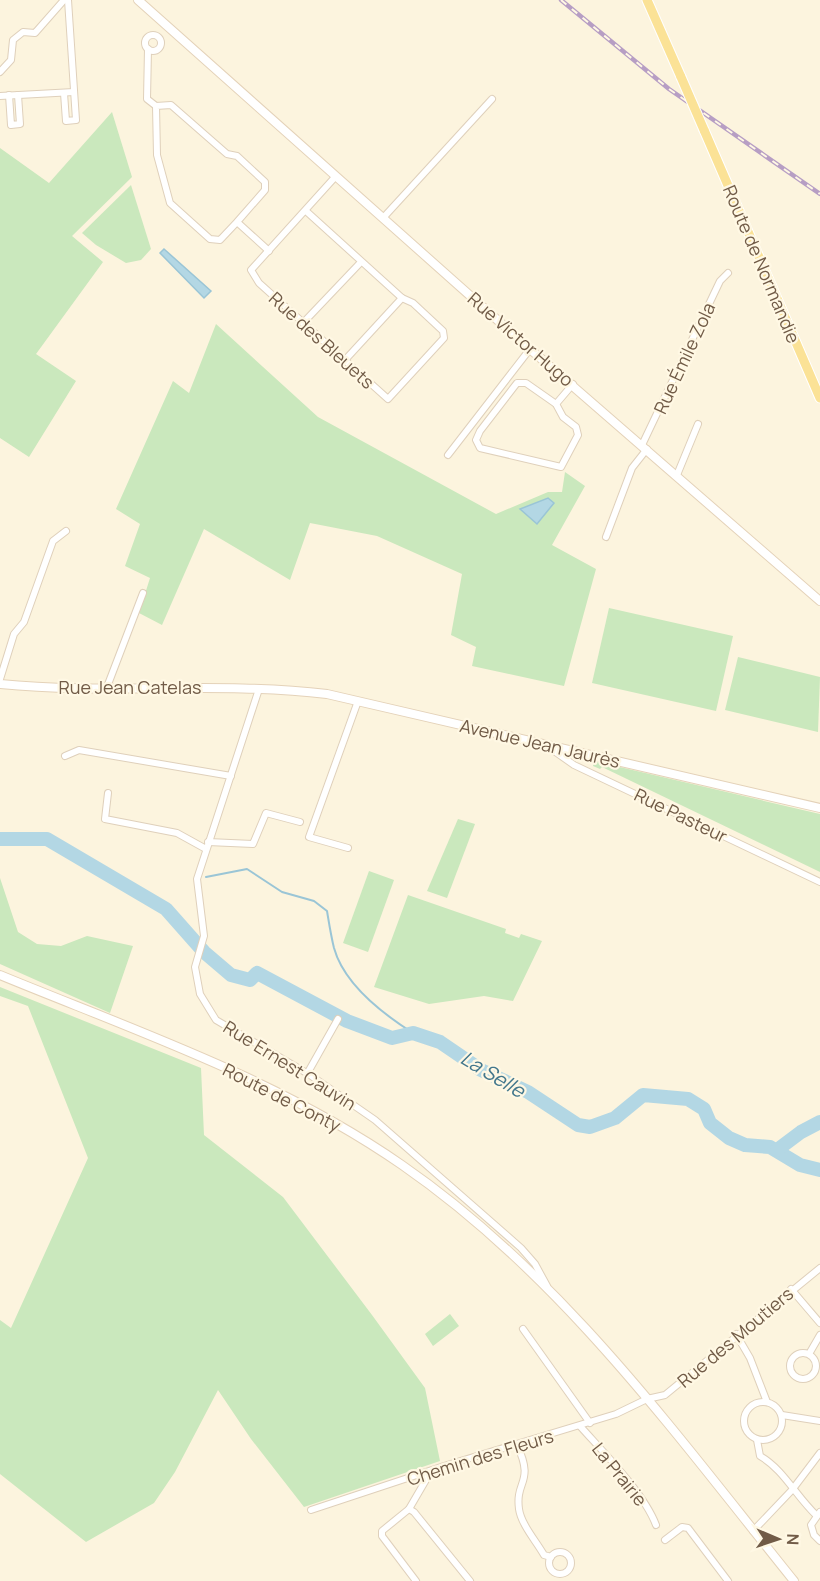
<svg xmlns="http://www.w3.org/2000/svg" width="820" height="1581" font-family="Manrope,sans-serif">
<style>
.green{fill:#cae8bd}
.water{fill:#b3d7e4;stroke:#9ac5d6;stroke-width:1.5}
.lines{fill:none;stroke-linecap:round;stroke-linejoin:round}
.stream{stroke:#9ac5d6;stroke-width:2}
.river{stroke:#b3d7e4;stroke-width:14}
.street-casing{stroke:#dfd0bb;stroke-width:8}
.secondary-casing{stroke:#e4d2b9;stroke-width:10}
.primary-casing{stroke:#fff;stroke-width:11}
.street{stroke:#fff;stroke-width:6}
.secondary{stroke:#fff;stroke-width:8}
.primary{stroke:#fbe296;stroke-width:9}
.rail-casing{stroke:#b79ec4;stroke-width:4.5}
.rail{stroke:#fff8e4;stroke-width:2;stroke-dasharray:7;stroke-linecap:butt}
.primary-bridge-casing{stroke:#fff;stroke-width:11;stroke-linecap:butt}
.primary-bridge{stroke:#fbe296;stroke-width:9}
.labels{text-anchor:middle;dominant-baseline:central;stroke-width:4.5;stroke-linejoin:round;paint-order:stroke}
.street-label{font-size:18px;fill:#715b47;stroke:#fff8e4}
.water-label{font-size:20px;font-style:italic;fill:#43778c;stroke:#fff8e4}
</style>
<rect width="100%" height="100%" fill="#fcf4de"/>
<!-- green -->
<g class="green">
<path d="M112 112 132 177 72 236 103 262 36 354 76 381 29 457 0 438V148L49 183Z"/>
<path d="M131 185 151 249 141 260 126 263 96 245 82 233Z"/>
<path d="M216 324 318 417 496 514 548 492H562L565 472 585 486 552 545 596 569 564 686 472 666 476 647 451 635 462 574 377 536 310 523 290 580 204 529 162 625 139 613 150 578 125 566 140 524 116 509 173 381 189 393Z"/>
<path d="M609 608 733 636 716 711 592 683Z"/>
<path d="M738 657 820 677 818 732 725 710Z"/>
<path d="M594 761 820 814V872L602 767 600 769 593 766Z"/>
<path d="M458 819 475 824 447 898 427 891Z"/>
<path d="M369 871 394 880 368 952 343 943Z"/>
<path d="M0 878 18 932 37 944 61 946 87 936 133 946 110 1013 0 964Z"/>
<path d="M408 895 506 929 505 933 519 938 521 934 542 941 513 1001 484 996 429 1004 374 987Z"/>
<path d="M0 987 201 1068 204 1135 283 1197 372 1315 425 1388 440 1461 304 1507 251 1439 218 1390 175 1472 154 1503 86 1542 0 1474V1320L11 1328 88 1158 28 1006 0 996Z"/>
<path d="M450 1314 459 1326 433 1346 425 1334Z"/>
</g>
<!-- water -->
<g class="water">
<path d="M164 249 211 291 204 298 160 253Z"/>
<path d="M548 498 554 503 537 524 520 509Z"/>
</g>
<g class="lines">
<!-- stream -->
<path class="stream" d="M206 877 247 869 282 892 314 901 327 911C329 923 331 936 334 948 344 984 383 1014 413 1033"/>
<!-- river -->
<g class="river">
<path d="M0 839H47L166 909 204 952 231 975 250 980 257 973 347 1021 392 1038 413 1033 440 1042 481 1070 528 1092 578 1125 590 1127 615 1118 643 1095 688 1099 704 1109 710 1123 729 1138 745 1145 770 1147 800 1165 820 1170"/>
<path d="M777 1150 801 1132 820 1122"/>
</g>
<!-- street casing -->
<g class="street-casing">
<g id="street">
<circle cx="153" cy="43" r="8"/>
<path d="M148 49 147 99 156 106"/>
<path d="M0 72 11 60 13 40 23 32 35 33 64 0"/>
<path d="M64 93 66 121 76 120 68 0"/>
<path d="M9 95 11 125 20 124 18 95"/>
<path d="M0 96 74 92"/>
<path d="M306 211 402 298 413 303 443 331 444 338 388 399 259 283 251 270 336 176"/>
<path d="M383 218 492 99"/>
<path d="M237 222 265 190V182L237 156 227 154 171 105 156 106 157 155 170 203 210 239 220 240 237 222 269 251"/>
<path d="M303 323 361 262"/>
<path d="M345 360 402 298"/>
<path d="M517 383H526L556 404 563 417 576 427 578 435 561 467 480 448 476 440 480 431Z"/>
<path d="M556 404 573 384"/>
<path d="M642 445 720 281 728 273"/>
<path d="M448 455 530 349"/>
<path d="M677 475 698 424"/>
<path d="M606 537 632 468 647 449"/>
<path d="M0 679 14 634 24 622 53 541 66 531"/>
<path d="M107 687 143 593"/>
<path d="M259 689 197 879 204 936 195 967 200 994 216 1020 310 1075 375 1120 521 1248 535 1264 547 1286"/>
<path d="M547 746 574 765 820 882"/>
<path d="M65 756 79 750 231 776"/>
<path d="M108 793 105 819 177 833 206 849"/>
<path d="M208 842 253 844 266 813 300 822"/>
<path d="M348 848 309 837 358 701"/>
<path d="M307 1074 338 1019"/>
<path d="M791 1289 820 1323"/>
<path d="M523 1329 590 1423"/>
<path d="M736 1334 750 1358 767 1402"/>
<circle cx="803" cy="1366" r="13"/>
<path d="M809 1354 820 1335"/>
<circle cx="763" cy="1421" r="19"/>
<path d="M782 1415 820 1421"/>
<path d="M580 1426C603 1452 644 1493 656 1525"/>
<path d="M757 1440 760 1456C783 1469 796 1496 816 1515"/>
<path d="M517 1445C535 1483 515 1480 519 1509 521 1524 536 1541 544 1555L551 1557"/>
<path d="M409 1509 430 1473"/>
<path d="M311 1510 444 1466 616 1414 647 1399 665 1395 820 1268"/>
<path d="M820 1512 811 1525 814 1535 820 1541"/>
<path d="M753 1531 792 1490 820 1453"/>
<path d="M665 1540 682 1527 688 1528 728 1581"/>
<circle cx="560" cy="1563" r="11"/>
<path d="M416 1581 382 1536V1531L409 1509 414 1512 470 1581"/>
</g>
</g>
<!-- secondary casing -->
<g class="secondary-casing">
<g id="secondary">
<path d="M138 0 530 349 820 601"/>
<path d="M0 684C109 695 219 681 327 694L820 808"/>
<path d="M0 975C136 1031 280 1080 402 1165 561 1275 674 1432 794 1581"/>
</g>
</g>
<!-- primary casing -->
<g class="primary-casing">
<g id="primary">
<path d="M647 0 681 77"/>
<path d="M704 130 820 398"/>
</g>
</g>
<!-- street -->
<use href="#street" class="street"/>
<!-- secondary -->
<use href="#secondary" class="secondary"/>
<!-- primary -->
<use href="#primary" class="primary"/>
<!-- rail casing -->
<g class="rail-casing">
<path id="rail" d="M561 0 669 89 820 194"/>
</g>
<!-- rail -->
<use href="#rail" class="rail"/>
<!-- primary-bridge casing -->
<g class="primary-bridge-casing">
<path id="primary-bridge" d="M681 77 704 130"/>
</g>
<!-- primary-bridge -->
<use href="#primary-bridge" class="primary-bridge"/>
</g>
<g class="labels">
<!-- street labels -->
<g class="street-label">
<text transform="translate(762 264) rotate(67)">Route de Normandie</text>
<text transform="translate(521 339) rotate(41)">Rue Victor Hugo</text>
<text transform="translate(322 340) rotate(42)">Rue des Bleuets</text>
<text transform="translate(684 358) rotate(-65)">Rue Émile Zola</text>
<text x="130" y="687">Rue Jean Catelas</text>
<text transform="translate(540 743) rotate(13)">Avenue Jean Jaurès</text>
<text transform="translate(681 815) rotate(26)">Rue Pasteur</text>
<text transform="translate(290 1065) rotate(32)">Rue Ernest Cauvin</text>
<text transform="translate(282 1097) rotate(27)">Route de Conty</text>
<text transform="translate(735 1337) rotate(-40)">Rue des Moutiers</text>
<text transform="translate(480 1457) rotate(-17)">Chemin des Fleurs</text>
<text transform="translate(620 1474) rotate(51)">La Prairie</text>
</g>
<!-- water labels -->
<g class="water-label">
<text transform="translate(493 1074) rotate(31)">La Selle</text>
</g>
</g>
<!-- north arrow -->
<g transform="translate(778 1539) rotate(92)" stroke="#fff8e4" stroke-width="4.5" paint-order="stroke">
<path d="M0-4.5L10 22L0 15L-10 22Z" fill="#715b47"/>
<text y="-9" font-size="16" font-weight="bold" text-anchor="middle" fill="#715b47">N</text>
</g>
</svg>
